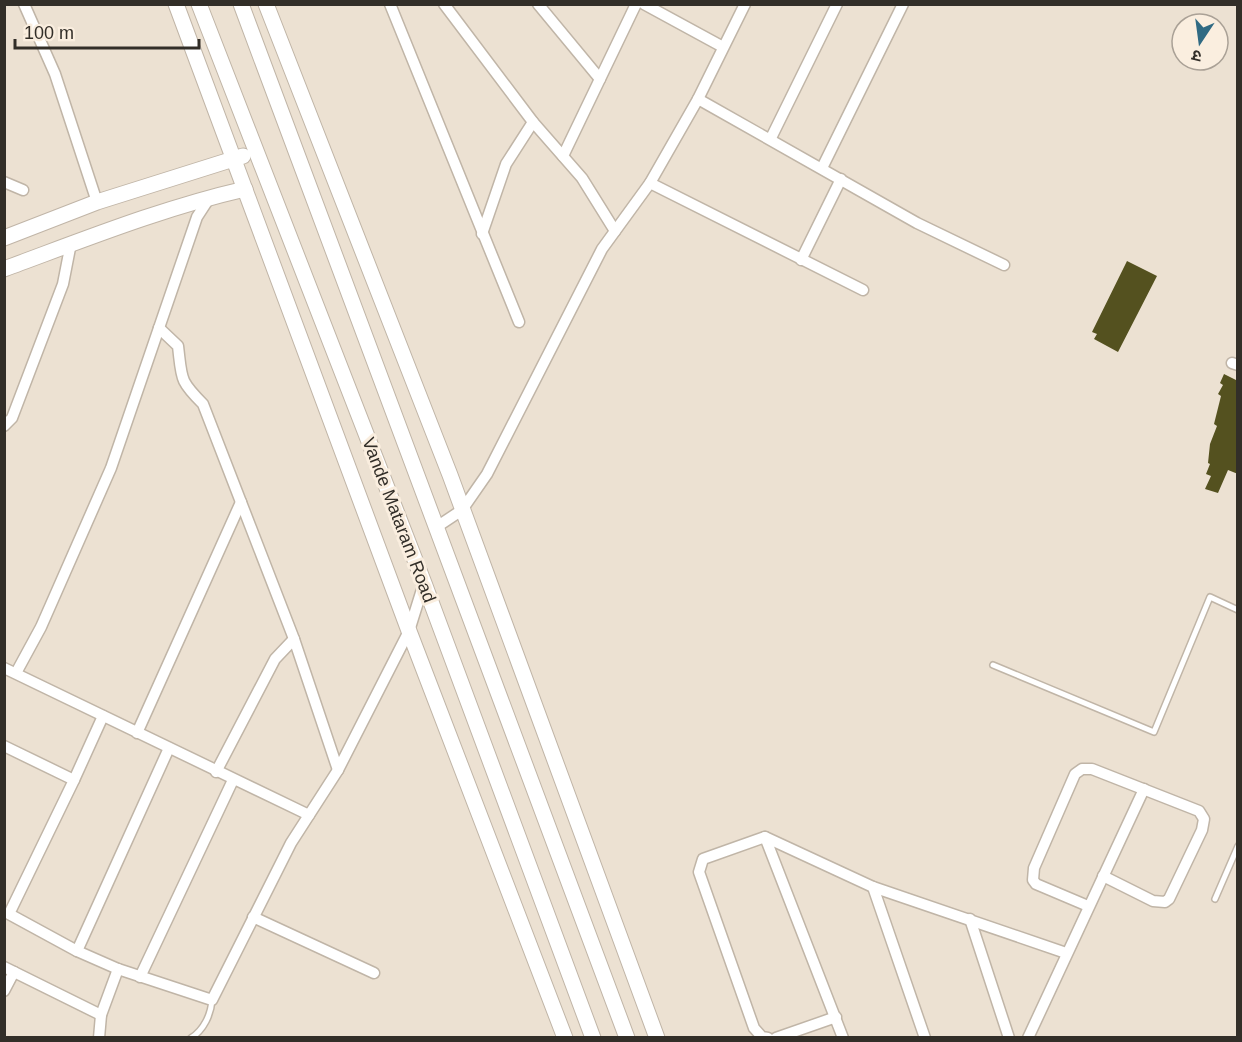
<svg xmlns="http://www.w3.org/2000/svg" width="1242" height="1042" font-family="Helvetica,'Noto Sans Devanagari',sans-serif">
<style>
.building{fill:#54511f}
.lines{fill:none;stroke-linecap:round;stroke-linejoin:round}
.lane-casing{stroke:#c0b5a7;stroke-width:8}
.street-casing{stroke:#c0b5a7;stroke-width:13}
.secondary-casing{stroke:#c0b5a7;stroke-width:17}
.lane{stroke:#fff;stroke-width:5}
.street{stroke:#fff;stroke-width:10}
.secondary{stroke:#fff;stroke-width:15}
.labels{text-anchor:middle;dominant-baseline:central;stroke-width:6;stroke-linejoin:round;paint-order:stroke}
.street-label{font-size:18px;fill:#322e28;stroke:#faeedf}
</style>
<rect width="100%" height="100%" fill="#ece1d2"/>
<!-- building -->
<g class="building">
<path d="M1127 261 1157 276 1118 352 1094 339 1097 334 1092 332Z"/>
<path d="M1224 374 1238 381V474L1228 470 1218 493 1205 489 1211 476 1206 474 1210 464 1208 463 1210 444 1217 426 1214 424 1221 396 1218 394 1223 385 1220 383Z"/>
</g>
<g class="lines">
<!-- lane casing -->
<g class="lane-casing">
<g id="lane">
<path d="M993 665 1154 732 1210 597 1238 610"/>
<path d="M1215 899 1238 846"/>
<path d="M191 1038C204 1030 211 1014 212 1000"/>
</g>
</g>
<!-- street casing -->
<g class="street-casing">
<g id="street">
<path d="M24 4 55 74 97 202"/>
<path d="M390 4 519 322"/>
<path d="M444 4 533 122 582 178 615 231"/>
<path d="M538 4 600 79"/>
<path d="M644 4 723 47"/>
<path d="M698 99 917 223 1004 265"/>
<path d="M771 138 837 4"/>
<path d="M563 156 636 4"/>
<path d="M822 168 903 4"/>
<path d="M4 182 23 190"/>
<path d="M650 183 863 290"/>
<path d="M482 234 506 164 533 122"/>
<path d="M801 260 841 179"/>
<path d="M159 328 178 346C182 379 179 380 203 404L294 639 338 770"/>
<path d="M1232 363 1238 365"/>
<path d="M4 426 12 418 63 284 71 243"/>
<path d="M435 528 462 510 487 474 602 249 650 183 698 99 745 4"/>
<path d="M4 668 309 815"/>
<path d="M16 673 41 627 111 468 197 217 210 197"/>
<path d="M137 733 241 502"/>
<path d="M4 746 74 780 9 914 77 951 118 969 212 1000 291 843 338 770 409 631 424 583"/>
<path d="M216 772 275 659 294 639"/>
<path d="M74 780 103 716"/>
<path d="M765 837 843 1038"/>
<path d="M873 887 925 1038"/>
<path d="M1088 906 1036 884 1033 880 1034 868 1075 774 1082 769H1092L1199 811 1204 819 1202 830 1169 899 1165 902 1153 901 1103 876"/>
<path d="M253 917 374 973"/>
<path d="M970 919 1009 1038"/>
<path d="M77 951 169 748"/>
<path d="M4 967 101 1015"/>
<path d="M140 977 233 780"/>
<path d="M4 991 14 972"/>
<path d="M99 1038 101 1015 118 969"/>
<path d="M768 1038 762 1037 754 1028 699 872 703 859 765 837 873 887 1066 953"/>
<path d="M776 1038 836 1017"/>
<path d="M1028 1038 1144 789"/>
</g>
</g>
<!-- secondary casing -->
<g class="secondary-casing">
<g id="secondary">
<path d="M176 4 409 631 565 1038"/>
<path d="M199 4 424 583 593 1038"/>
<path d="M241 4 627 1038"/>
<path d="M266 4 450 475 657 1038"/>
<path d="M4 238 97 202 243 156"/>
<path d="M4 269C83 240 162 208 245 189"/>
</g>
</g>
<!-- lane -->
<use href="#lane" class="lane"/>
<!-- street -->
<use href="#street" class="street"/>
<!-- secondary -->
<use href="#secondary" class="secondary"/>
</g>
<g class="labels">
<!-- street labels -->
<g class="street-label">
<text transform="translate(399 520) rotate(69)">Vande Mataram Road</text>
</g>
</g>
<!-- border -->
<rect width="1242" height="1042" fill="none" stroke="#322e28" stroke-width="12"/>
<!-- north arrow -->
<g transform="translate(1200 42) rotate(193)"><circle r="28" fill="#faeedf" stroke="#aaa196" stroke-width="1.5"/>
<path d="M0-4.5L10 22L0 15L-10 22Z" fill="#306a83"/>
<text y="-9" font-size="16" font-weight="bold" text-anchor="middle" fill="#322e28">उ</text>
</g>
<!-- scale -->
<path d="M15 39v9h184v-9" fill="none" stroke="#322e28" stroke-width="3"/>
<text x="24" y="39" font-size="18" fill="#322e28" stroke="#faeedf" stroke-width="4.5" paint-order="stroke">100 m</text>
</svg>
